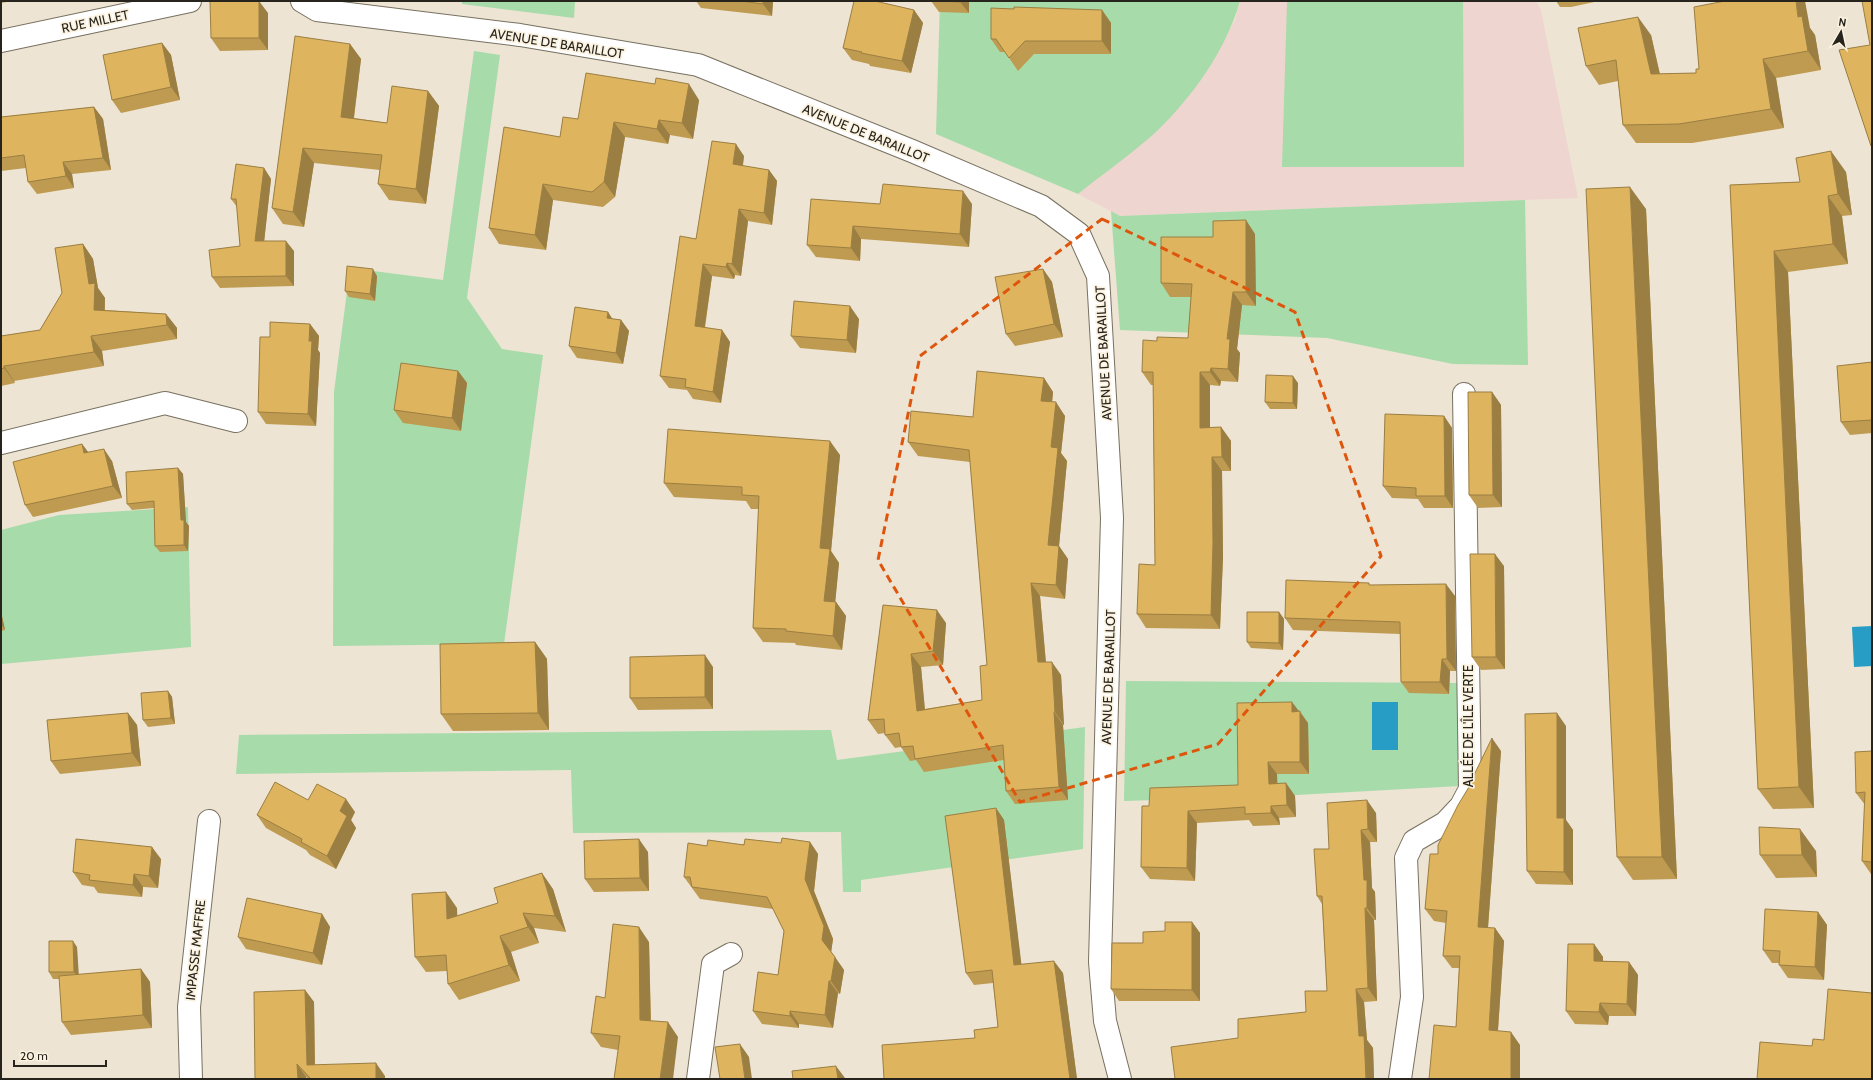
<svg xmlns="http://www.w3.org/2000/svg" width="1873" height="1080" font-family="Cabin,sans-serif">
<style>
.education{fill:#efd5d0}
.green{fill:#a7dbaa}
.water{fill:#279dc6}
.lines{fill:none;stroke-linecap:round;stroke-linejoin:round}
.street-casing{stroke:#787060;stroke-width:24}
.street{stroke:#fff;stroke-width:22}
.wall{fill:#bf9b51}
.shaded-wall{fill:#9b7e42}
.building{fill:#deb45e;stroke:#9b7e42}
.marked{fill:none;stroke:#de560d;stroke-width:3;stroke-dasharray:8 5;stroke-linejoin:round}
.labels{text-anchor:middle;dominant-baseline:central;stroke-width:3.5;stroke-linejoin:round;paint-order:stroke}
.street-label{font-size:13px;fill:#27241d;stroke:#fbf2e0}
</style>
<rect width="100%" height="100%" fill="#ede4d3"/>
<!-- education -->
<path class="education" d="M1240 1H1536L1541 10 1578 198 1120 216 1078 194 1157 130 1192 91 1218 52 1235 20Z"/>
<!-- green -->
<g class="green">
<path d="M462 1H575L574 18 462 4Z"/>
<path d="M940 1H1240C1226 50 1193 96 1157 131 1132 154 1104 173 1078 194L936 134Z"/>
<path d="M1287 1H1463L1464 167H1282Z"/>
<path d="M474 51 500 55 467 298 502 349 543 355 504 644 333 646 334 392 350 268 443 280Z"/>
<path d="M1525 200 1528 365 1453 364 1327 338 1120 330 1111 211 1120 216Z"/>
<path d="M188 507 191 647 1 664V530L59 515Z"/>
<path d="M1126 681 1459 683 1460 786 1278 796 1124 801Z"/>
<path d="M1085 727 1083 849 861 880V892H843L841 832 573 833 571 770 236 774 239 735 831 730 837 760Z"/>
</g>
<!-- water -->
<g class="water">
<path d="M1872 626V666L1854 667 1852 627Z"/>
<rect x="1372" y="702" width="26" height="48"/>
</g>
<g class="lines">
<!-- street casing -->
<g class="street-casing">
<g id="street">
<path d="M302 1 317 10 520 35 698 65 912 151 1041 206 1079 234 1098 276 1112 518 1100 962 1105 1021 1120 1079"/>
<path d="M1 41 190 1"/>
<path d="M1 443 165 403 236 421"/>
<path d="M191 1079 189 1007 209 821"/>
<path d="M698 1079 713 964 731 954"/>
<path d="M1400 1079 1412 997 1406 858 1414 841 1445 823 1461 806 1470 789 1464 394"/>
</g>
</g>
<!-- street -->
<use href="#street" class="street"/>
</g>
<!-- wall -->
<g class="wall">
<path d="M1 1H13L1 3Z"/>
<path d="M696 1H773L772 16 701 8Z"/>
<path d="M931 1H969V13L939 12Z"/>
<path d="M1556 1H1599L1571 7H1560Z"/>
<path d="M914 10 923 23 911 73 870 66 869 64 852 60 843 48Z"/>
<path d="M1102 10 1111 23V54H1034L1018 71 1005 52H1000L991 39Z"/>
<path d="M268 13V50L220 51 211 38Z"/>
<path d="M1810 28 1815 35 1821 70 1776 78 1784 128 1692 143H1636L1623 125 1618 81 1599 85 1586 66 1651 35 1660 74 1696 73 1699 69Z"/>
<path d="M162 43 171 55 180 100 121 113 112 100Z"/>
<path d="M350 44 361 59 354 118 387 123 428 91 439 106 426 204 389 200 378 184 380 170 314 163 304 227 283 224 272 208Z"/>
<path d="M699 100 693 139 670 135 668 144 625 137 615 197 603 207 553 200 546 250 499 244 489 228 560 137 578 119Z"/>
<path d="M94 107 103 119 111 170 72 174 74 188 37 194 28 182 26 168 1 171V117Z"/>
<path d="M744 156 743 166 769 170 777 181 772 225 748 221 741 276 735 275 734 279 712 276 705 328 722 330 730 342 721 403 693 399 687 390 669 388 660 376 696 239Z"/>
<path d="M264 168 271 179 264 241 294 251V286L220 288 212 277 240 246 237 207 231 199Z"/>
<path d="M1846 172 1852 215 1842 216 1848 264 1788 272 1814 808 1773 809 1758 789 1730 185 1800 182Z"/>
<path d="M880 204H972L969 247 861 239 860 261 816 257 807 245Z"/>
<path d="M1646 209 1677 879 1633 880 1617 857Z"/>
<path d="M1255 234 1256 306 1242 305 1237 349 1240 353 1238 382 1221 381 1220 386 1210 385V428L1221 427 1231 441V471H1222L1223 557 1220 629 1146 628 1137 614 1155 565 1153 385H1151L1142 372 1157 341 1188 338 1191 297H1170L1161 283 1213 237Z"/>
<path d="M83 244 93 259 98 288 105 298V310L166 314 177 328V339L102 351 104 366 14 381 15 383 1 386V336L40 330 62 293Z"/>
<path d="M1043 269 1052 282 1063 337 1015 346 1006 334Z"/>
<path d="M377 276 375 301 349 297 345 291Z"/>
<path d="M608 312 612 319 621 320 629 331 623 364 577 358 569 346Z"/>
<path d="M859 319 856 353 800 348 791 336Z"/>
<path d="M310 324 319 336 318 350 320 353 316 426 266 424 258 412 270 337Z"/>
<path d="M1872 362V433L1850 435 1841 422Z"/>
<path d="M458 371 467 383 461 431 403 423 394 410Z"/>
<path d="M1044 378 1053 392 1052 402 1065 416 1061 453 1067 461 1059 546 1068 559 1065 599 1040 596 1046 662 1061 675 1064 725H1063L1068 800 1015 804 1006 791 1004 760 924 772 916 760 910 761 901 747 895 748 885 735V733L878 734 868 720 883 605 946 623 943 665 921 667 925 709 982 700 987 665 970 462 918 456 908 442 973 417Z"/>
<path d="M1298 383 1297 409H1270L1265 402Z"/>
<path d="M1492 392 1501 405 1502 507 1478 508 1469 495Z"/>
<path d="M1444 416 1452 428 1453 508H1424L1418 499 1392 498 1383 486Z"/>
<path d="M82 444 88 452 112 461 122 498 33 517 25 505Z"/>
<path d="M840 455 831 551 839 563 835 602H836L846 616 842 650 796 645 795 643 763 642 753 628 759 509H751L746 501 674 497 664 483Z"/>
<path d="M178 468 183 474 186 522 189 526 188 551 160 552 155 546 154 508 132 510 127 504Z"/>
<path d="M1504 566 1505 669 1481 670 1472 657Z"/>
<path d="M1371 585 1455 596 1456 671H1450L1449 694 1409 693 1401 682 1400 634 1293 630 1285 618Z"/>
<path d="M1 612 5 630 1 631Z"/>
<path d="M1279 612 1284 619 1283 650 1251 648 1247 642Z"/>
<path d="M535 642 547 659 549 730 453 731 441 714Z"/>
<path d="M713 667V709L638 710 630 698Z"/>
<path d="M168 691 172 697 175 724 148 727 143 720Z"/>
<path d="M1299 711H1300L1308 723 1309 774H1277V783H1286L1295 796 1296 817 1279 818 1280 825 1253 826 1249 820 1197 823 1195 881 1150 879 1141 867 1149 806 1238 785Z"/>
<path d="M128 713 137 725 141 766 60 774 51 761Z"/>
<path d="M1566 726V820L1573 830V885L1536 884 1527 871Z"/>
<path d="M1501 751 1488 928H1495L1504 941 1498 1031 1520 1045 1456 1027 1459 968H1452L1443 956 1446 923 1434 921 1425 909 1438 854Z"/>
<path d="M1872 751V874H1871L1862 861 1865 805 1856 793Z"/>
<path d="M308 800 355 812 351 820 356 828 336 869 310 855 306 850 266 828 257 815Z"/>
<path d="M996 808 1004 820 1021 965 1063 973 1077 1079 975 1038 998 1027 993 983 974 985 966 973Z"/>
<path d="M1376 813 1377 842H1370L1372 888 1375 892 1376 920H1374L1377 1001 1364 1002 1367 1040 1373 1048 1374 1079H1175L1238 1038 1306 1012 1327 991 1322 904 1317 896 1329 849Z"/>
<path d="M810 842 818 854 814 891 833 939 831 952 844 970 840 994 838 993 833 1028 799 1024V1028L762 1024 753 1011 778 975 784 931 773 909 700 899 684 877 707 846 781 843Z"/>
<path d="M1816 851 1817 877 1776 878 1760 855Z"/>
<path d="M648 852 649 891 594 892 585 879Z"/>
<path d="M161 859 158 888 143 887 142 897 98 893 94 887 82 885 73 872Z"/>
<path d="M553 889 566 932 534 928 539 943 511 952 520 981 459 1000 448 984 447 971 426 972 415 957 457 908V916Z"/>
<path d="M1818 912 1827 925 1824 980 1788 978 1779 965V963H1772L1763 950Z"/>
<path d="M322 914 330 927 322 965 246 949 238 937Z"/>
<path d="M1192 922 1200 933V1001H1119L1111 989 1143 943 1165 931Z"/>
<path d="M649 942 651 1021 678 1037 618 1050 601 1047 591 1033 605 998Z"/>
<path d="M1594 944 1603 957V961L1629 962 1638 975 1636 1016H1609L1608 1025 1575 1024 1566 1011Z"/>
<path d="M77 947 78 975 141 969 150 982 152 1028 71 1035 62 1022 60 979H53L49 972Z"/>
<path d="M305 990 314 1002 315 1065 385 1076V1079H308L306 1077 255 1079Z"/>
</g>
<!-- shaded-wall -->
<g class="shaded-wall">
<path d="M259 1 268 13V50L259 38Z"/>
<path d="M763 1H773L772 16 763 4Z"/>
<path d="M960 1H969V13L960 2Z"/>
<path d="M1796 1H1805L1810 28 1815 35 1821 70 1808 51 1798 17Z"/>
<path d="M914 10 923 23 911 73 902 61Z"/>
<path d="M1102 10 1111 23V54L1102 41Z"/>
<path d="M1638 17 1651 35 1664 93 1651 74Z"/>
<path d="M162 43 171 55 180 100 171 87Z"/>
<path d="M350 44 361 59 352 132 341 117Z"/>
<path d="M1763 59 1776 78 1784 128 1771 109Z"/>
<path d="M689 84 699 100 693 139 682 123Z"/>
<path d="M428 91 439 106 426 204 416 189Z"/>
<path d="M94 107 103 119 111 170 103 158Z"/>
<path d="M659 120 670 135 668 144 657 129Z"/>
<path d="M614 122 625 137 615 197 604 182Z"/>
<path d="M736 144 744 156 741 176 733 164Z"/>
<path d="M303 148 314 163 304 227 293 212Z"/>
<path d="M1831 151 1846 172 1852 215 1838 194Z"/>
<path d="M63 162 72 174 74 188 66 176Z"/>
<path d="M264 168 271 179 263 252 255 241Z"/>
<path d="M769 170 777 181 772 225 764 213Z"/>
<path d="M543 184 553 200 546 250 535 235Z"/>
<path d="M1630 187 1646 209 1677 879 1662 857Z"/>
<path d="M963 191 972 204 969 247 960 234Z"/>
<path d="M1828 196 1842 216 1848 264 1833 244Z"/>
<path d="M739 209 748 221 741 276 732 264Z"/>
<path d="M1246 220 1255 234 1256 306 1246 292Z"/>
<path d="M853 226 861 239 860 261 851 248Z"/>
<path d="M286 241 294 251V286L286 276Z"/>
<path d="M83 244 93 259 98 288 105 298 104 324 94 310 89 284Z"/>
<path d="M1774 251 1788 272 1814 808 1799 787Z"/>
<path d="M727 263 735 275 734 279 726 267Z"/>
<path d="M703 264 712 276 703 338 695 326Z"/>
<path d="M373 269 377 276 375 301 370 294Z"/>
<path d="M1043 269 1052 282 1063 337 1054 324Z"/>
<path d="M1233 292 1242 305 1237 349 1240 353 1238 382 1228 369 1227 339Z"/>
<path d="M850 306 859 319 856 353 847 340Z"/>
<path d="M608 312 615 323 607 318Z"/>
<path d="M166 314 177 328V339L167 325Z"/>
<path d="M621 320 629 331 623 364 616 353Z"/>
<path d="M310 324 319 336 318 350 320 353 316 426 308 414Z"/>
<path d="M722 330 730 342 721 403 713 392Z"/>
<path d="M91 336 102 351 104 366 94 352Z"/>
<path d="M4 366 14 381 15 383 4 368Z"/>
<path d="M1211 368 1221 381 1220 386 1210 372Z"/>
<path d="M458 371 467 383 461 431 452 418Z"/>
<path d="M1200 372 1210 385V441L1200 428Z"/>
<path d="M1293 376 1298 383 1297 409 1293 403Z"/>
<path d="M1044 378 1053 392 1051 414 1041 401Z"/>
<path d="M1492 392 1501 405 1502 507 1493 495Z"/>
<path d="M1056 402 1065 416 1061 453 1067 461 1059 546 1068 559 1065 599 1056 585 1048 545 1051 447Z"/>
<path d="M1444 416 1452 428 1453 508 1445 496Z"/>
<path d="M1221 427 1231 441V471L1222 457Z"/>
<path d="M830 441 840 455 831 551 839 563 834 615 824 601 820 548Z"/>
<path d="M82 444 91 456 84 453Z"/>
<path d="M104 449 112 461 122 498 113 486Z"/>
<path d="M1212 457 1222 471 1223 557 1220 629 1211 615Z"/>
<path d="M178 468 183 474 186 522 189 526 188 551 184 545 181 520Z"/>
<path d="M1495 554 1504 566 1505 669 1496 657Z"/>
<path d="M1031 583 1040 596 1047 676 1038 662Z"/>
<path d="M1446 584 1455 596 1456 671 1447 659Z"/>
<path d="M836 602 846 616 842 650 833 636Z"/>
<path d="M937 610 946 623 943 665 933 651Z"/>
<path d="M1 612 5 630 1 624Z"/>
<path d="M1279 612 1284 619 1283 650 1279 643Z"/>
<path d="M535 642 547 659 549 730 538 713Z"/>
<path d="M911 654 921 667 926 724 917 711Z"/>
<path d="M705 655 713 667V709L705 697Z"/>
<path d="M1442 659 1450 671 1449 694 1440 682Z"/>
<path d="M1052 662 1061 675 1064 725 1055 712Z"/>
<path d="M168 691 172 697 175 724 171 718Z"/>
<path d="M1292 702 1308 723 1309 774 1300 762 1292 712Z"/>
<path d="M1054 712 1063 725 1068 800 1059 787Z"/>
<path d="M128 713 137 725 141 766 132 753Z"/>
<path d="M1557 713 1566 726V820L1573 830V885L1564 872 1557 818Z"/>
<path d="M1492 738 1501 751 1487 940 1478 927Z"/>
<path d="M1268 762 1277 774 1278 796 1269 784Z"/>
<path d="M1286 783 1295 796 1296 817 1287 805Z"/>
<path d="M346 799 355 812 351 820 356 828 336 869 327 856 340 811Z"/>
<path d="M1367 800 1376 813 1377 842 1368 829Z"/>
<path d="M1271 806 1279 818 1280 825 1271 813Z"/>
<path d="M996 808 1004 820 1023 977 1014 965Z"/>
<path d="M1188 811 1197 823 1195 881 1187 868Z"/>
<path d="M1800 829 1816 851 1817 877 1802 855Z"/>
<path d="M1361 830 1370 842 1372 888 1375 892 1376 920 1367 908 1364 880Z"/>
<path d="M639 839 648 852 649 891 640 878Z"/>
<path d="M810 842 818 854 814 891 833 939 831 953 822 940 805 879Z"/>
<path d="M152 847 161 859 158 888 149 876Z"/>
<path d="M542 873 553 889 566 932 555 916Z"/>
<path d="M134 874 143 887 142 897 133 885Z"/>
<path d="M446 892 457 908 458 935 447 919Z"/>
<path d="M1365 908 1374 920 1377 1001 1368 988Z"/>
<path d="M1818 912 1827 925 1824 980 1815 967Z"/>
<path d="M523 913 534 928 539 943 528 927Z"/>
<path d="M322 914 330 927 322 965 313 953Z"/>
<path d="M1192 922 1200 933V1001L1192 990Z"/>
<path d="M639 927 649 942 651 1035 640 1020Z"/>
<path d="M1495 928 1504 941 1497 1043 1489 1030Z"/>
<path d="M500 936 511 952 520 981 509 965Z"/>
<path d="M73 941 77 947 79 978 74 972Z"/>
<path d="M1594 944 1603 957V974L1594 961Z"/>
<path d="M835 957 844 970 840 994 831 981Z"/>
<path d="M1054 961 1063 973 1077 1079H1070Z"/>
<path d="M1629 962 1638 975 1636 1016 1627 1004Z"/>
<path d="M141 969 150 982 152 1028 143 1015Z"/>
<path d="M829 981 838 993 833 1028 825 1015Z"/>
<path d="M1356 989 1364 1002 1367 1040 1373 1048 1374 1079H1366L1359 1036Z"/>
<path d="M305 990 314 1002 315 1077 307 1065Z"/>
<path d="M1600 1003 1609 1016 1608 1025 1599 1012Z"/>
<path d="M790 1011 799 1024V1028L790 1016Z"/>
<path d="M668 1022 678 1037 673 1079H660Z"/>
<path d="M1511 1032 1520 1045V1079H1511Z"/>
<path d="M740 1044 749 1057 752 1079H745Z"/>
<path d="M376 1063 385 1076V1079H376Z"/>
<path d="M297 1064 306 1077V1079H298Z"/>
<path d="M836 1066 845 1078V1079H838Z"/>
</g>
<!-- building -->
<g class="building">
<path d="M210 1H259V38H211Z"/>
<path d="M741 1H763V4Z"/>
<path d="M854 1H875L914 10 902 61 861 53 862 52 843 48Z"/>
<path d="M940 1H960V2Z"/>
<path d="M1725 1H1796L1798 17 1802 16 1808 51 1763 59 1771 109 1679 124 1623 125 1616 60 1586 66 1578 28 1638 17 1651 74 1696 73V69H1699L1694 7Z"/>
<path d="M1862 1H1872V146H1871L1839 50 1870 45Z"/>
<path d="M1014 7 1102 10V41H1025L1009 58 996 39H991V8L1014 9Z"/>
<path d="M295 36 350 44 341 117 387 123 392 86 428 91 416 189 378 184 382 155 303 148 293 212 272 208Z"/>
<path d="M162 43 171 87 112 100 103 55Z"/>
<path d="M586 73 655 84 656 78 689 84 682 123 659 120 657 129 614 122 604 182 592 192 543 184 535 235 489 228 504 127 560 137 563 117 578 119Z"/>
<path d="M94 107 103 158 63 162 66 176 28 182 24 155 1 158V117Z"/>
<path d="M712 141 736 144 733 164 769 170 764 213 739 209 732 264 727 263 726 267 703 264 695 326 722 330 713 392 685 387 686 379 660 376 680 236 696 239Z"/>
<path d="M1831 151 1838 194 1828 196 1833 244 1774 251 1799 787 1758 789 1730 185 1800 182 1796 158Z"/>
<path d="M236 164 264 168 255 241H286V276L212 277 209 250 240 246 236 199H231Z"/>
<path d="M883 184 963 191 960 234 853 226 851 248 807 245 811 199 880 204Z"/>
<path d="M1630 187 1662 857H1617L1586 189Z"/>
<path d="M1246 220V292H1233L1227 339H1230L1228 369 1211 368 1210 372H1200V428L1221 427 1222 457H1212L1213 543 1211 615 1137 614 1139 564 1155 565 1153 372H1142L1143 340 1157 341V337L1188 338 1192 284 1161 283V237H1213V221Z"/>
<path d="M83 244 89 284 95 283 94 310 166 314 167 325 91 336 94 352 4 366V368L1 369V336L40 330 62 293 55 248Z"/>
<path d="M347 266 373 269 370 294 345 291Z"/>
<path d="M1043 269 1054 324 1006 334 995 277Z"/>
<path d="M794 301 850 306 847 340 791 336Z"/>
<path d="M575 307 608 312 607 318 621 320 616 353 569 346Z"/>
<path d="M270 322 310 324 309 341H312L308 414 258 412 260 337H270Z"/>
<path d="M1872 362V420L1841 422 1837 366Z"/>
<path d="M401 363 458 371 452 418 394 410Z"/>
<path d="M977 371 1044 378 1041 401 1056 402 1051 447 1058 448 1048 545 1059 546 1056 585 1031 583 1038 662H1052L1055 712H1054L1059 787 1006 791 1003 745 915 759 913 746 901 747 899 733 885 735 884 719 868 720 883 605 937 610 933 651 911 654 917 711 982 700 980 666 987 665 969 450 908 442 911 411 973 417Z"/>
<path d="M1266 375 1293 376V403L1265 402Z"/>
<path d="M1468 392H1492L1493 495H1469Z"/>
<path d="M1385 414 1444 416 1445 496H1416V488L1383 486Z"/>
<path d="M668 429 830 441 820 548 830 549 824 601 836 602 833 636 786 631V629L753 628 759 496 742 495V487L664 483Z"/>
<path d="M82 444 84 453 104 449 113 486 25 505 13 462Z"/>
<path d="M178 468 181 520H184V545L155 546 154 501 127 504 126 472Z"/>
<path d="M1470 554H1495L1496 657H1472Z"/>
<path d="M1286 580 1369 583V585L1446 584 1447 659H1442L1440 682H1401L1400 622 1285 618Z"/>
<path d="M1247 612H1279V643L1247 642Z"/>
<path d="M535 642 538 713 441 714 440 644Z"/>
<path d="M705 655V697L630 698V657Z"/>
<path d="M168 691 171 718 143 720 141 693Z"/>
<path d="M1292 702V712L1300 711V762H1268L1269 784 1286 783 1287 805 1271 806V813L1245 814V807L1188 811 1187 868 1141 867 1142 806H1149L1150 788 1238 785 1237 703Z"/>
<path d="M128 713 132 753 51 761 47 720Z"/>
<path d="M1557 713V818H1564V872L1527 871 1525 714Z"/>
<path d="M1492 738 1478 927 1495 928 1489 1030 1511 1032V1079H1429L1434 1025 1456 1027 1460 956H1443L1447 911 1425 909 1430 854H1438V845L1458 805 1472 782 1474 775Z"/>
<path d="M1872 751V862L1862 861 1865 792 1856 793 1855 752Z"/>
<path d="M275 782 308 800 317 784 346 799 340 811 347 816 327 856 301 842 302 839 257 815Z"/>
<path d="M1367 800 1368 829 1361 830 1364 880H1367V908H1365L1368 988 1356 989 1359 1036H1364L1366 1079H1175L1171 1047 1238 1038V1019L1306 1012 1305 991H1327L1322 896H1317L1314 849H1329L1327 803Z"/>
<path d="M996 808 1014 965 1054 961 1070 1079H884L882 1045 975 1038 974 1030 998 1027 992 970 966 973 945 816Z"/>
<path d="M1759 827 1800 829 1802 855H1760Z"/>
<path d="M782 838 810 842 805 879 824 926 822 940 835 957 831 981H829L825 1015 790 1011V1016L753 1011 758 972 778 975 784 931 767 897 692 887 690 877H684L688 843 707 846 708 840 744 845 745 839 781 843Z"/>
<path d="M76 839 152 847 149 876 134 874 133 885 89 880 90 875 73 872Z"/>
<path d="M639 839 640 878 585 879 584 841Z"/>
<path d="M542 873 555 916 523 913 528 927 500 936 509 965 448 984 446 955 415 957 412 894 446 892 447 919 498 903 494 888Z"/>
<path d="M247 898 322 914 313 953 238 937Z"/>
<path d="M1765 909 1818 912 1815 967 1779 965 1780 951 1763 950Z"/>
<path d="M1165 922H1192V990L1111 989 1112 943H1143V932L1165 931Z"/>
<path d="M613 924 639 927 640 1020 668 1022 660 1079H614L620 1036 591 1033 596 996 605 998Z"/>
<path d="M49 941H73L74 972H49Z"/>
<path d="M1568 944H1594V961L1629 962 1627 1004 1600 1003 1599 1012 1566 1011Z"/>
<path d="M141 969 143 1015 62 1022 59 976Z"/>
<path d="M1828 989 1872 993V1079H1757L1760 1042 1812 1046 1813 1039 1824 1040Z"/>
<path d="M305 990 307 1065 376 1063V1079H311L297 1064 298 1079H253H255L254 992Z"/>
<path d="M740 1044 745 1079H720L715 1047Z"/>
<path d="M836 1066 838 1079H793L792 1071Z"/>
</g>
<!-- marked area -->
<path class="marked" d="M1102 219 1295 312 1381 556 1218 744 1020 802 878 560 920 356Z"/>
<g class="labels">
<!-- street labels -->
<g class="street-label">
<text transform="translate(95 21) rotate(-12)">RUE MILLET</text>
<text transform="translate(557 43) rotate(9)">AVENUE DE BARAILLOT</text>
<text transform="translate(866 133) rotate(22)">AVENUE DE BARAILLOT</text>
<text transform="translate(1103 353) rotate(-93)">AVENUE DE BARAILLOT</text>
<text transform="translate(1108 677) rotate(-88)">AVENUE DE BARAILLOT</text>
<text transform="translate(1468 726) rotate(-90)">ALLÉE DE L'ÎLE VERTE</text>
<text transform="translate(195 950) rotate(-84)">IMPASSE MAFFRE</text>
</g>
</g>
<!-- border -->
<rect width="1873" height="1080" fill="none" stroke="#27241d" stroke-width="4"/>
<!-- north arrow -->
<g transform="translate(1841 32) rotate(9)" stroke="#fbf2e0" stroke-width="3" paint-order="stroke">
<path d="M0-3L7 15L0 10L-7 15Z" fill="#27241d"/>
<text y="-6" font-size="11" font-weight="bold" text-anchor="middle" fill="#27241d">N</text>
</g>
<!-- scale -->
<path d="M14 1060v6h92v-6" fill="none" stroke="#27241d" stroke-width="2"/>
<text x="20" y="1060" font-size="12" fill="#27241d" stroke="#fbf2e0" stroke-width="3" paint-order="stroke">20 m</text>
</svg>
